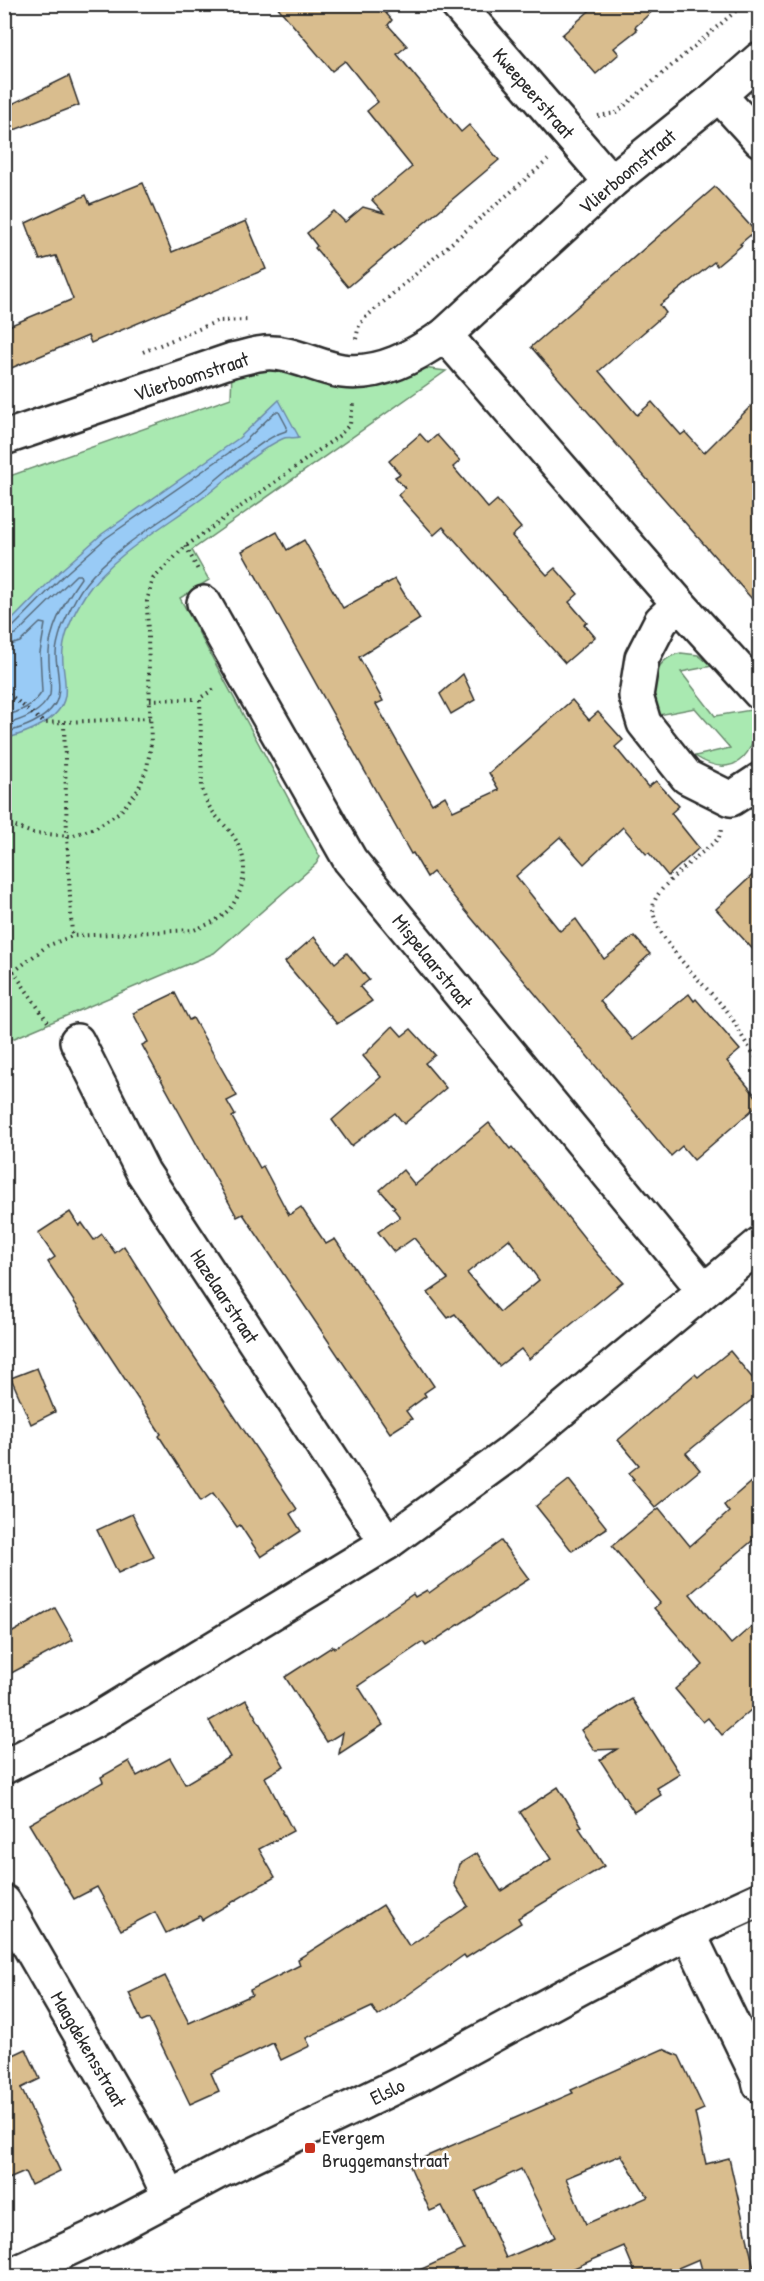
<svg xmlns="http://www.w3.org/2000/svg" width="764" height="2281" font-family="'Patrick Hand',sans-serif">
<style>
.green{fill:#a9e9b1;stroke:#6a8a6e;stroke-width:1.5}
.water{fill:#99cbf6;stroke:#6d8ba5;stroke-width:1.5}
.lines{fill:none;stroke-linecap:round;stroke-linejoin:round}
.shore{stroke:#576b7c;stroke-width:1.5}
.building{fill:#d9bd8e;stroke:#2b2b2b;stroke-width:1.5;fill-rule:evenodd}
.street-casing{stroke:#2b2b2b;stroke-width:38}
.secondary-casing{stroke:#2b2b2b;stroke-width:38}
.path{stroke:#2b2b2b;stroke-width:4;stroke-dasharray:1.5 4.5;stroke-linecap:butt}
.street{stroke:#fff;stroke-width:33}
.secondary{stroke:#fff;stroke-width:33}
.poi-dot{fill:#c8321e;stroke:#fff;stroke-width:2}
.labels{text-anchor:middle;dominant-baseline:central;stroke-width:5;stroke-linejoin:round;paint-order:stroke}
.street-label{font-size:20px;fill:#2b2b2b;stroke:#fff}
.poi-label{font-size:20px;fill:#2b2b2b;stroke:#fff;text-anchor:start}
</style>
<rect width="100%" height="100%" fill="#fff"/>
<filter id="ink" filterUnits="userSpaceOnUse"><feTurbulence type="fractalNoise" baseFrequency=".0167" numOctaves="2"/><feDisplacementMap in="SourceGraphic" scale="12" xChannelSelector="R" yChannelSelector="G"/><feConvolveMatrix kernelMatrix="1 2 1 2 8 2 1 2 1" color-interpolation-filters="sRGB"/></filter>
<g filter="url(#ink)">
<!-- green -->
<g class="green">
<path d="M256 365 423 368 446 371 192 550 209 580 180 598 320 857 316 864 214 953 5 1042V453L10 451V476L231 398 232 370Z"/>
<path d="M681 653 698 655 712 666 681 672 715 716 751 710C764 729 746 790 695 756L730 748 695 708 659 715C646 692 652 659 681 653Z"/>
</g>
<!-- water -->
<path class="water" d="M279 400 299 437C293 439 288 436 282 439 256 451 230 477 208 494 169 524 112 554 85 595 75 611 65 632 63 650 61 665 67 681 65 696 60 722 26 733 5 739V627L58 573 102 534 239 438Z"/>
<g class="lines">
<!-- shore -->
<g class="shore">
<path d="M4 630 11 629 62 577 106 538 243 443 275 412H279L287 427 286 431C261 438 223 475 201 492 163 521 116 546 86 583 75 596 69 612 62 627 59 636 56 645 56 654 56 669 63 690 55 704 44 721 23 728 4 733"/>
<path d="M4 638 16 634 76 575H80L81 578C66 599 50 626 49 652 48 667 52 681 50 695 42 713 22 720 4 725"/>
<path d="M4 647 20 642 40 623 45 624 40 653 42 692C33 706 20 712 4 716"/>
</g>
</g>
<!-- building -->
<g class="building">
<path d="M275 4H378L392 20 388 25 407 46 397 54 461 132 469 125 499 160 348 287 315 248 317 246 307 233 334 211 345 222 363 207 384 213 372 200 412 167 367 111 378 102 345 61 332 71Z"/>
<path d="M597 4H660L635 27 637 30 614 48 619 54 596 74 562 35Z"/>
<path d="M69 76 79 105 4 134V108Z"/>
<path d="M143 183 172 252 246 221 266 269 91 343 88 336 4 371V328L73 299 56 256 40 260 26 223 86 195 90 204Z"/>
<path d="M715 187 755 231 740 244 742 245 717 266 714 262 660 305 666 313 599 371 637 415 652 402 681 435 685 432 704 453 759 398V607L531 347Z"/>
<path d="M420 434 428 443 437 435 460 461 453 467 488 508 497 500 521 528 512 536 547 575 555 568 578 594 569 602 587 623 584 624 595 637 565 663 443 527 434 535 398 495 405 488 395 477 400 474 389 461Z"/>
<path d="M277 532 287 550 304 540 343 608 395 579 420 619 359 657 383 701 376 704 432 804 445 796 453 811 499 790 489 773 572 700 589 720 598 712 623 740 615 747 648 787 656 781 679 806 671 813 699 848 668 876 649 853 646 854 623 827 584 864 560 837 516 876 560 931 576 919 604 959 634 936 650 954 600 1001 633 1040 689 994 694 1001 696 999 740 1050 727 1061 759 1100V1104L694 1160 682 1146 671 1156 433 872 427 877 413 853 411 854 242 551Z"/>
<path d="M463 674 475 700 451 714 440 694Z"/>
<path d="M759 869V956L716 909Z"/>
<path d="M314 937 335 963 347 953 369 980 360 987 372 1001 337 1024 285 962Z"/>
<path d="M175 993 189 1020 193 1018 237 1096 227 1101 235 1115 232 1117 260 1168 263 1166 289 1215 301 1207 326 1244 335 1239 434 1386 424 1393 426 1396 406 1411 412 1419 390 1433 243 1214 237 1217 142 1045 148 1042 133 1013Z"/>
<path d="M393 1026 402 1036 411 1029 435 1055 425 1063 446 1088 404 1124 395 1113 351 1146 332 1120 381 1077 363 1056Z"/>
<path d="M489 1123 510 1149 512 1147 598 1255 623 1282 529 1359 521 1349 499 1366 455 1314 448 1318 428 1293 448 1279 414 1238 394 1252 378 1232 400 1217 393 1208 395 1207 380 1190 403 1170 415 1185ZM509 1239 539 1280 500 1312 467 1273Z"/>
<path d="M70 1212 79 1226 82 1223 94 1240 102 1234 115 1253 124 1246 187 1346 297 1509 290 1514 301 1531 261 1557 240 1525 237 1527 213 1493 201 1501 159 1436 161 1434 48 1262 55 1257 38 1233Z"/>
<path d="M730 1351 759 1386V1394L686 1453 700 1470 655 1507 632 1480 634 1479 629 1473 639 1465 618 1440 695 1374 698 1377Z"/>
<path d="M37 1368 55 1412 31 1424 11 1378Z"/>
<path d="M759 1475V1535L690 1594 731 1644 759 1620V1703L722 1735 708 1718 703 1722 675 1689 703 1665 654 1608 660 1603 612 1546 659 1508 690 1546 729 1512 724 1505Z"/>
<path d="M569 1480 607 1528 572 1551 536 1506Z"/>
<path d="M132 1514 154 1557 118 1573 97 1530Z"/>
<path d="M501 1541 529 1579 426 1646 423 1642 358 1686 383 1725 339 1754 343 1732 327 1742 285 1677 333 1646 334 1648 413 1594 415 1597 427 1590 429 1593Z"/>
<path d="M55 1608 73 1640 4 1677V1637Z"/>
<path d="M632 1699 680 1774 657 1788 661 1795 634 1812 600 1760 617 1749 594 1750 581 1730Z"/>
<path d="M246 1700 284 1766 265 1777 293 1831 259 1849 275 1877 202 1920 200 1916 166 1933 155 1912 121 1930 97 1887 74 1899 29 1824 103 1782 101 1777 129 1761 137 1776 170 1758 185 1784 230 1757 209 1721Z"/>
<path d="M558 1787 582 1826 579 1828 604 1866 518 1918 521 1923 466 1958 464 1955 378 2016 372 2007 306 2038 310 2046 281 2060 273 2043 211 2073 219 2091 190 2104 149 2019 142 2022 129 1993 165 1976 189 2023 252 1995 250 1990 300 1965 298 1959 383 1905 409 1946 468 1906 454 1884 459 1864 477 1853 501 1891 551 1859 520 1812Z"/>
<path d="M26 2049 40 2079 21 2088 60 2171 31 2185 25 2172 4 2181V2053L7 2058Z"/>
<path d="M663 2049 679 2056 704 2109 695 2113 706 2164 729 2158 756 2277H704L699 2259 657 2277H637L624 2246 554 2277H404L464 2250 442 2206 430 2211 409 2164 573 2093 571 2090ZM621 2155 648 2197 586 2224 566 2178ZM521 2169 555 2237 506 2258 476 2191Z"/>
</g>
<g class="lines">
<!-- street casing -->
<g class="street-casing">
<g id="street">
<path d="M457 4 611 182"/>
<path d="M719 95 760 140"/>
<path d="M445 335 679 604 760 693"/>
<path d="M4 438 232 360C243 358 254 354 265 353 291 351 316 367 342 371 380 376 415 356 445 335L611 182 719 95 760 59"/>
<path d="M204 603 350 860 704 1290"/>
<path d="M679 604 661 621 642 658 636 696 644 723 687 777 731 799 760 780"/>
<path d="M77 1041 143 1172 387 1543"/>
<path d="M4 1767 94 1721 387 1543 509 1454 760 1244"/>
<path d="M4 1902 149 2153 170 2198"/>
<path d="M688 1932 758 2077 760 2085"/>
</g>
</g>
<!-- secondary casing -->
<g class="secondary-casing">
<path id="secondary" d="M10 2276 107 2231 216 2173 413 2078 585 1985 688 1932 760 1899"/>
</g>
<!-- path -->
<g class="path">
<path d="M598 116 616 113 744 4"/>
<path d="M356 339 359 325 367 316 548 160"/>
<path d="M143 352 218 321 249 320"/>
<path d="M186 546 199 572"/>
<path d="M4 690 44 723 150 718"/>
<path d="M150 700 197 699"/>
<path d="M64 722 67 836 72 936"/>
<path d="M4 823 33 833 71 836 95 828 121 811 138 790 147 768 151 744 147 601 153 579 186 546 340 435 350 424 353 404"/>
<path d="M721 830 719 838C703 853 659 884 654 903 645 931 709 989 727 1011 739 1027 745 1047 760 1061"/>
<path d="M13 971 50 1025"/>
<path d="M4 979 47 946 72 936 194 930C204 926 215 922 223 915 242 900 250 868 239 846 228 822 209 818 202 788L200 698 216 688"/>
</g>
<!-- street -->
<use href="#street" class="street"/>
<!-- secondary -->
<use href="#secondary" class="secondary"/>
</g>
</g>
<!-- markers -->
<rect class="poi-dot" x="304" y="2142" width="12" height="12" rx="3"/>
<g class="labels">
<!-- street labels -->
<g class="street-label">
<text transform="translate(534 93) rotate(49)">Kweepeerstraat</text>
<text transform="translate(627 171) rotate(-40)">Vlierboomstraat</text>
<text transform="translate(191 376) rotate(-18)">Vlierboomstraat</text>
<text transform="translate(433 961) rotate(51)">Mispelaarstraat</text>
<text transform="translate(225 1296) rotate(57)">Hazelaarstraat</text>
<text transform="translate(89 2049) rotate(60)">Maagdekensstraat</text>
<text transform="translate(387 2091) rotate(-26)">Elslo</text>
</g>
<!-- poi labels -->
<g class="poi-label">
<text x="322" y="2136">Evergem<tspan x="322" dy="23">Bruggemanstraat</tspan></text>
</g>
</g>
<!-- margin -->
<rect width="764" height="2281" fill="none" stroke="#fff" stroke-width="24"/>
<rect x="12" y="12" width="740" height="2257" fill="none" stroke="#2b2b2b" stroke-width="2" filter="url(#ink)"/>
</svg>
